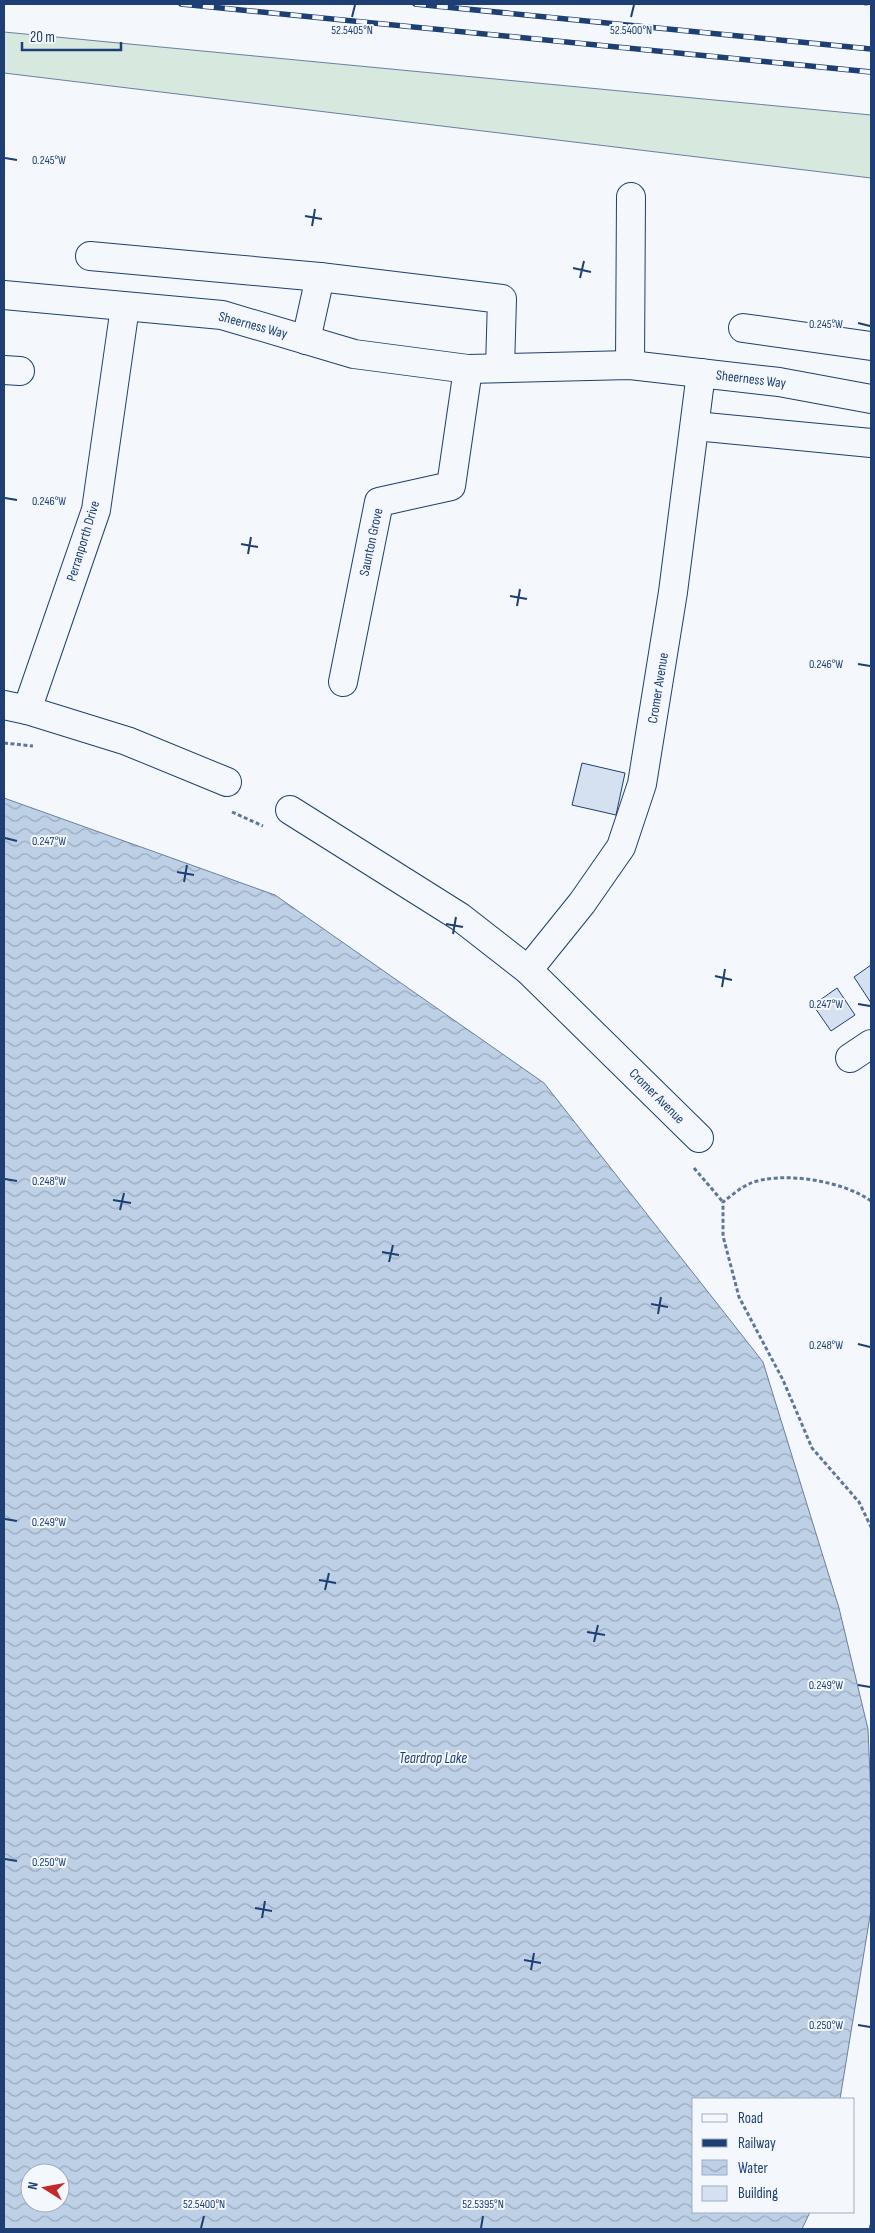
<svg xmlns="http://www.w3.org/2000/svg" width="875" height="2233" font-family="'Sofia Sans Condensed',sans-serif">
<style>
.grass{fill:#d7e8df;stroke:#687fa3}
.water{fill:url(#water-waves);stroke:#687fa3;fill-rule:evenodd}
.building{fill:#d5e0f0;stroke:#1d3f73}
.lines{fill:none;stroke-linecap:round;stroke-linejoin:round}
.minor-casing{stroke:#1d3f73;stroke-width:30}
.path{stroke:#5e769c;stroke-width:3;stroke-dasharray:4 2.5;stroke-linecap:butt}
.minor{stroke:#f4f7fb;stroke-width:28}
.rail-casing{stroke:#1d3f73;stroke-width:5.5}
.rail{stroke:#f4f7fb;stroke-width:4;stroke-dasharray:11;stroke-linecap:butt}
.ticks{fill:none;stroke:#1d3f73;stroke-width:2}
.labels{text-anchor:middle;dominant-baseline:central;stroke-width:4;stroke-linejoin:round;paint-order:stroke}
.street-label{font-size:14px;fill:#1d3f73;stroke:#f4f7fb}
.water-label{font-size:15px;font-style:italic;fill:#1d3f73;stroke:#f4f7fb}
.ticks-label{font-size:12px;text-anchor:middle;fill:#1d3f73;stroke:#f4f7fb;stroke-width:4;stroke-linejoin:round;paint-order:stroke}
</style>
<defs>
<pattern id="water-waves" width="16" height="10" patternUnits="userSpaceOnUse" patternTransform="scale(1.25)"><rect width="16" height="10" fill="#bed0e5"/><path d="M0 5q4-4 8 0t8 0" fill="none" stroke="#9aaabe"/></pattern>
</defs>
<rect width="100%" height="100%" fill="#f4f7fb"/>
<!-- grass -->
<path class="grass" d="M4 32 871 115V178L4 73Z"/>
<!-- water -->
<path class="water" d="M4 798 275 895 544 1083 763 1362 839 1608 868 1729 871 1798V1910L840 2099H694V2212H810L802 2229H4ZM30 2173H60V2203H30Z"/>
<!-- building -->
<g class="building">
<path d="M582 763 625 773 616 815 572 805Z"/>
<path d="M871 965V1003L854 977Z"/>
<path d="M837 988 855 1015 831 1031 813 1005Z"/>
</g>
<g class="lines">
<!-- minor casing -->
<g class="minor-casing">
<g id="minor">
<path d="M90 256 320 277 502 299 500 368"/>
<path d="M4 295 222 315 354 354 468 369 630 365 779 382 871 399"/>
<path d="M125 307 96 510 27 710 127 741 227 782"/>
<path d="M743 328 871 346"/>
<path d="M306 340 320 277"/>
<path d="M630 365 631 197"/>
<path d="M4 370 20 371"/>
<path d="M695 426 871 443"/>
<path d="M343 682 379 502 451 486 468 369"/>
<path d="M4 705 27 710"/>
<path d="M290 810 460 917 528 970"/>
<path d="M850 1058 871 1044"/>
<path d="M699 1138 528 970 582 903 621 847 642 784 673 592 701 373"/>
</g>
</g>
<!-- path -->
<g class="path">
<path d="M864 4H871"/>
<path d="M4 743 33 746"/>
<path d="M232 812 263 826"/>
<path d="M694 1168 723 1202"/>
<path d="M871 1201C844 1181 780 1170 749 1184 740 1188 731 1196 723 1202V1236L739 1297 783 1380 812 1448 859 1502 871 1527"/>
<path d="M870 2229 871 2224"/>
</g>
<!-- minor -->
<use href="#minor" class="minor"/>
<!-- rail casing -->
<g class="rail-casing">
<g id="rail">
<path d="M181 4 871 72"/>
<path d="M415 4 871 49"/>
</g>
</g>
<!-- rail -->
<use href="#rail" class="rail"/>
</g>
<!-- ticks -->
<path class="ticks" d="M352 17 355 5M631 17 634 5M5 158 17 160M305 216 322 219M312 226 315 209M573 268 591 272M580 278 584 261M858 323 870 326M5 498 17 500M241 544 258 547M248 554 251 537M510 596 527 599M517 606 520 589M858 664 870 666M5 838 17 841M177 872 194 875M184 882 187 865M446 924 463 927M453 934 456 917M715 976 732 980M722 987 725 969M858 1004 870 1006M5 1179 17 1181M113 1200 131 1203M120 1210 124 1193M382 1252 399 1255M389 1262 393 1245M651 1304 668 1307M658 1314 661 1297M858 1344 870 1347M5 1519 17 1521M319 1580 336 1583M325 1590 329 1573M587 1632 605 1635M594 1642 598 1625M858 1685 870 1687M5 1859 17 1861M255 1908 272 1911M262 1918 265 1901M524 1960 541 1963M531 1970 534 1953M858 2025 870 2027M201 2228 204 2216M481 2228 483 2216"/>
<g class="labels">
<!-- street labels -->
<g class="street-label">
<text transform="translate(253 325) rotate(15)">Sheerness Way</text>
<text transform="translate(751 379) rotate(7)">Sheerness Way</text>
<text transform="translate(83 541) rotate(-73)">Perranporth Drive</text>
<text transform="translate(371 542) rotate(-78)">Saunton Grove</text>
<text transform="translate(658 688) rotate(-81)">Cromer Avenue</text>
<text transform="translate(657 1096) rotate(45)">Cromer Avenue</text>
</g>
<!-- water labels -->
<g class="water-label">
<text x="433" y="1758">Teardrop Lake</text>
</g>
</g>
<g class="ticks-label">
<text x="352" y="34">52.5405°N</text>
<text x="631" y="34">52.5400°N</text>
<text x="49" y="164">0.245°W</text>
<text x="826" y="328">0.245°W</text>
<text x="49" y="505">0.246°W</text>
<text x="826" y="668">0.246°W</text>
<text x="49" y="845">0.247°W</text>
<text x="826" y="1008">0.247°W</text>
<text x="49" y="1185">0.248°W</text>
<text x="826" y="1349">0.248°W</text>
<text x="49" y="1526">0.249°W</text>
<text x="826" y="1689">0.249°W</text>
<text x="49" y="1866">0.250°W</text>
<text x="826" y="2029">0.250°W</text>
<text x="204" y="2208">52.5400°N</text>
<text x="483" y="2208">52.5395°N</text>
</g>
<!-- border -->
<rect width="875" height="2233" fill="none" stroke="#1d3f73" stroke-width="10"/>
<!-- legend -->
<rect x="692" y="2098" width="162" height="115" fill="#f4f7fb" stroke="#9eadc5"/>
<rect x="702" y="2114" width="25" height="8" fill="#f4f7fb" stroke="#9eadc5"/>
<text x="738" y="2123" font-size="15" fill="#1d3f73">Road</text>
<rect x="702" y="2139" width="25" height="8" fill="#1d3f73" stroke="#9eadc5"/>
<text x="738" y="2148" font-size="15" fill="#1d3f73">Railway</text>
<rect x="702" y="2160" width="25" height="15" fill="url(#water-waves)" stroke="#9eadc5"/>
<text x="738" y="2173" font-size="15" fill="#1d3f73">Water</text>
<rect x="702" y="2186" width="25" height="15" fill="#d5e0f0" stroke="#9eadc5"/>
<text x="738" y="2198" font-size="15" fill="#1d3f73">Building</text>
<!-- north arrow -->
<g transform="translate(45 2188) rotate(281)"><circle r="24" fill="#f4f7fb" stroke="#9eadc5"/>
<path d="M0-4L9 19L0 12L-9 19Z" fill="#c62828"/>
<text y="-8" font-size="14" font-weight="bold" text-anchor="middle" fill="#1d3f73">N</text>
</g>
<!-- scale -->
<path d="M22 42v8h99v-8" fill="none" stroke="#1d3f73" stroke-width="2.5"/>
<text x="30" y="42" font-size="15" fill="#1d3f73" stroke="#f4f7fb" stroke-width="4" paint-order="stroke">20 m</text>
</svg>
